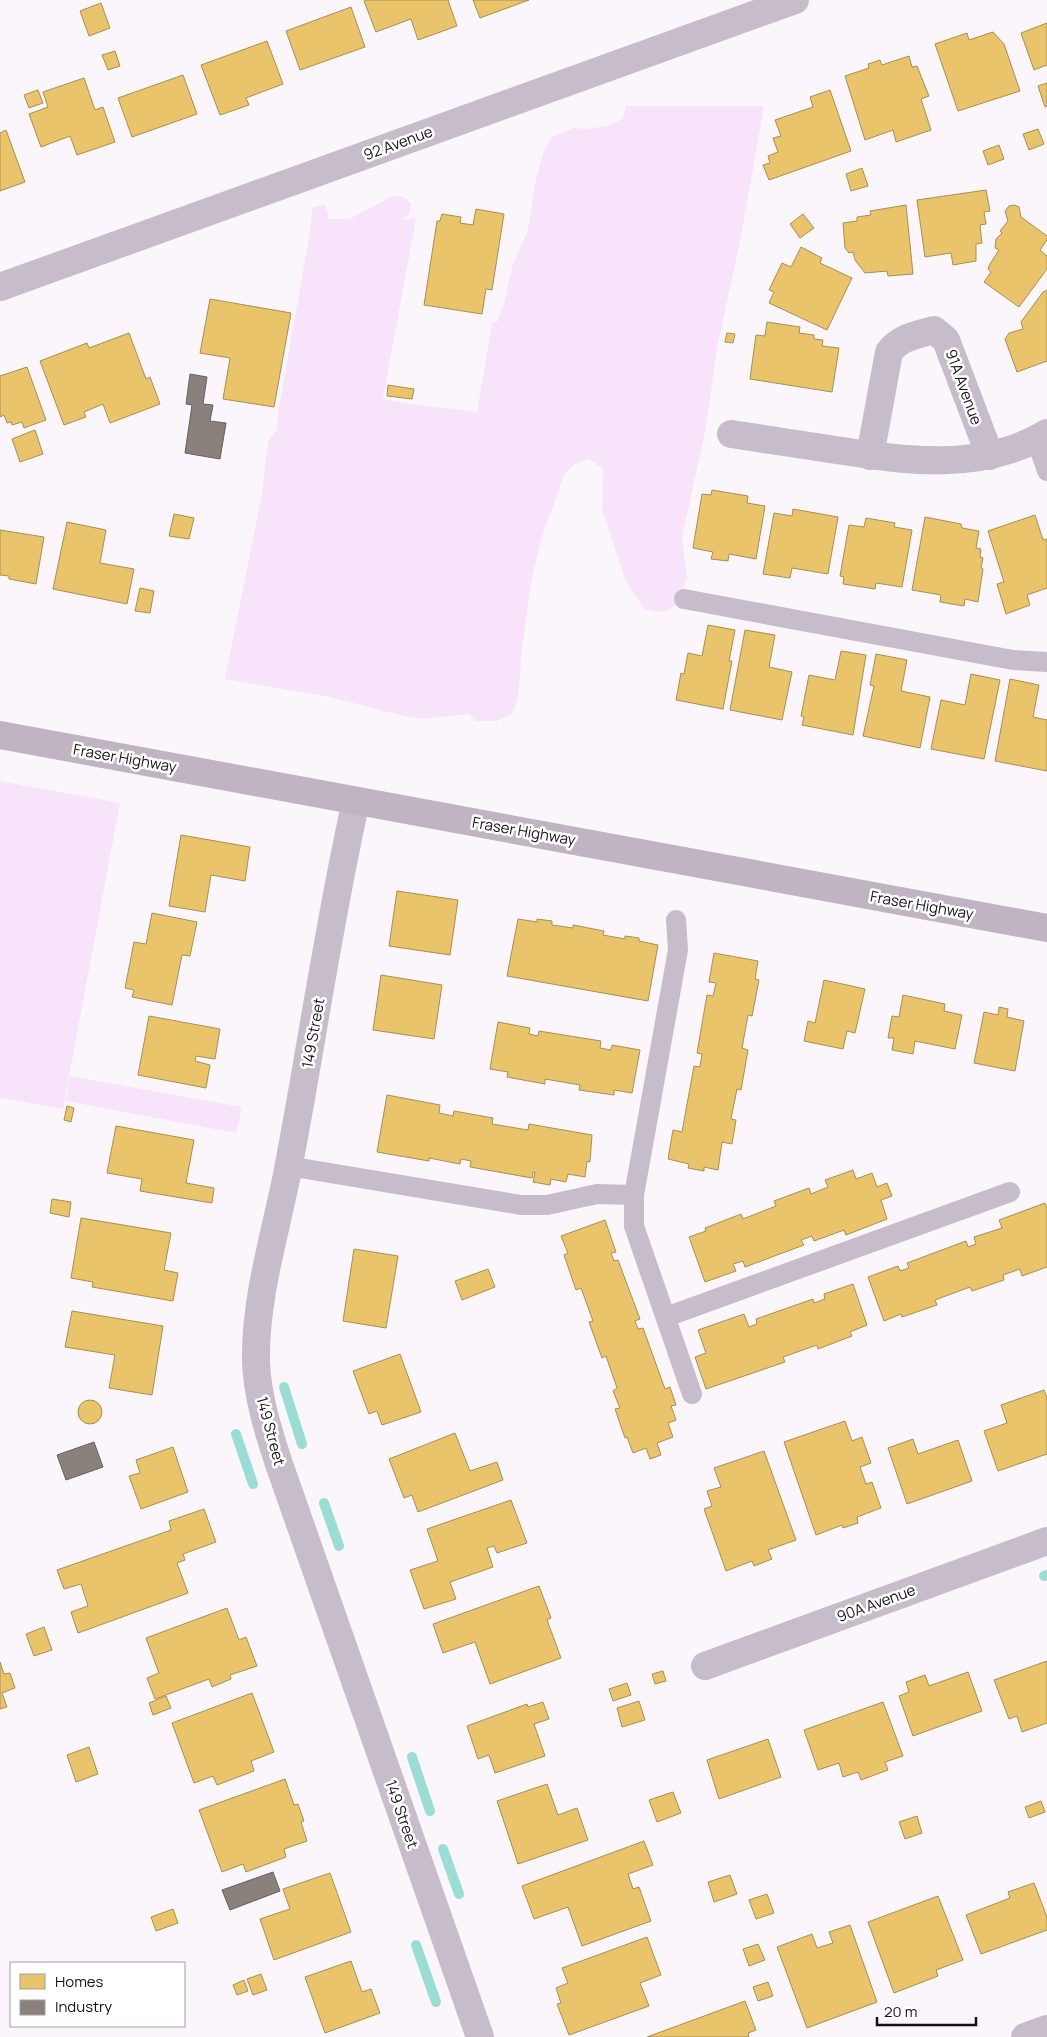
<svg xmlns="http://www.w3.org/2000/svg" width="1047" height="2037" font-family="Manrope,sans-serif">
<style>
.green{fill:#f7e4fa}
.homes{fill:#e9c46a;stroke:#aa8e51}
.industry{fill:#8a817c;stroke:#685f5e}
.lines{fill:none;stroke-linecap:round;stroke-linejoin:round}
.stream{stroke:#99ddd4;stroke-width:10}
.service{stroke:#c7bcc9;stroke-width:20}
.minor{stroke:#c7bcc9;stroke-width:28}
.primary{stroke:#c0b3c2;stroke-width:28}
.labels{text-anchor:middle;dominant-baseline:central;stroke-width:5;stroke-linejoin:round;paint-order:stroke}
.street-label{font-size:15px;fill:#171018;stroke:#fff}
</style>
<rect width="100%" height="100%" fill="#fbf6fc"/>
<!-- green -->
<g class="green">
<path d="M626 106H764L741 237 718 343 705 432 682 537 687 577 678 603 665 612 645 610 626 582 602 509 603 469 589 459 575 464 565 473 541 540 531 583 522 648 518 699 512 714 496 721H476L469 714 421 719 404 716 330 697 225 679 262 495 268 441 277 430 278 414 311 226 312 208 325 204 329 219H349L393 196H403L411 203 409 215 401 220 416 218 383 399 413 404 477 412 492 323 497 322 504 304 512 267 528 230 535 184 543 154 552 137 573 128 587 129 606 126 623 119Z"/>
<path d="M0 781 120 803 63 1109 0 1098Z"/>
<path d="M70 1076 242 1107 236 1133 66 1101Z"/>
</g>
<!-- homes -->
<g class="homes">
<path d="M366 0H448L457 26 418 40 411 19 376 32 364 1Z"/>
<path d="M473 0H529L480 18Z"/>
<path d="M101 3 110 28 89 36 80 11Z"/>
<path d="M351 7 365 47 300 70 286 31Z"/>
<path d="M1047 23V65L1034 70 1021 33Z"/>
<path d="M993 32 1004 44 1020 91 958 111 935 44 967 33 969 40Z"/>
<path d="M267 41 283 84 246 98 249 105 220 115 201 65Z"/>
<path d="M115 51 120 66 108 70 102 55Z"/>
<path d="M909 56 912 67 917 66 929 96 921 99 931 130 896 142 893 130 865 140 845 76 869 68 868 64 880 60 882 65Z"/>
<path d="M183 75 197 114 132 137 118 98Z"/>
<path d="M84 78 95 110 103 107 115 142 77 155 70 136 41 147 29 114 48 107 43 92Z"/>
<path d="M1047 83V106L1045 107 1038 86Z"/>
<path d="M38 90 43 103 29 108 24 95Z"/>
<path d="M830 90 851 151 769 180 763 165 770 163 768 156 778 152 773 138 781 136 775 120 813 107 810 97Z"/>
<path d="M1038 129 1044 144 1029 150 1023 134Z"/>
<path d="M6 130 25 182 0 191V133Z"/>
<path d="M999 145 1004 159 988 165 983 151Z"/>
<path d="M862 168 868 186 851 191 846 174Z"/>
<path d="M986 190 990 211 984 212 986 224 980 225 982 243 976 244V261L953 265 951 253 925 257 917 200Z"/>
<path d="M906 205 913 274 888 276 887 271 865 273 855 260 853 252 849 253 845 248 843 223 857 221V217L871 215 870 211Z"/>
<path d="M1014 205 1019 207 1021 217 1047 236V240L1040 250 1047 256V269L1019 307 984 282 991 272 988 269 990 264 999 250 995 248 996 239 1002 233 1000 231 1008 221 1005 211 1009 206Z"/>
<path d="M476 209 504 214 492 290 486 289 482 314 424 305 437 221H440L442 214 461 217 460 223 473 225Z"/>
<path d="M803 214 814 228 800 238 790 224Z"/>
<path d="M801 247 822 258 820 263 852 278 827 330 769 303 774 292 769 290 782 263 791 267Z"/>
<path d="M1047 290V361L1017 372 1005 339 1009 333 1023 329 1021 322 1043 292Z"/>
<path d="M210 299 291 313 274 407 223 399 230 358 200 353Z"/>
<path d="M767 322 800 327 799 333 814 335V339L823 340 822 346 839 348 832 392 750 379 756 335 765 336Z"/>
<path d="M129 333 146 379 150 377 160 404 110 423 103 404 84 412 86 417 64 425 40 361 87 343 89 348Z"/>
<path d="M727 333 735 334 733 343 725 342Z"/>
<path d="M27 367 46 420 24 428 22 422 12 425 11 422 7 423 4 415 0 417V376Z"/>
<path d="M388 385 414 389 412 399 387 396Z"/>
<path d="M35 430 43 454 20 462 12 439Z"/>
<path d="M712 490 748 496 747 503 765 506 756 559 729 554 728 561 711 559 713 552 693 548 702 494 711 495Z"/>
<path d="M793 509 838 517 828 574 792 568 790 578 763 574 774 513 792 516Z"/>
<path d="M174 514 194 518 189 539 169 536Z"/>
<path d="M1035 515 1043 540 1047 539V588L1027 595 1030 605 1006 614 997 584 1004 582 988 531Z"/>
<path d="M925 517 961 524 962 528 979 531 976 548 981 549 980 557 983 558 981 568 983 569 978 602 965 599 964 606 940 602 941 595 912 590Z"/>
<path d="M866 518 895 523 894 527 912 530 902 587 876 583 875 589 843 584 844 577 840 576 849 525 864 527Z"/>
<path d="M67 522 106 530 100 563 134 569 127 604 53 589Z"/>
<path d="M0 530 44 537 36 584 9 579V576L0 575Z"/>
<path d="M140 588 154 591 150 613 135 611Z"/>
<path d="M708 625 735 630 729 661H732L723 709 676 700 681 673 684 674 688 653 702 656Z"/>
<path d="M745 630 775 635 769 667 792 672 782 720 730 710Z"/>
<path d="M841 651 866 655 853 735 802 725 804 717 801 716 809 675 835 680Z"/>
<path d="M876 654 907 660 901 691 930 697 920 748 863 736 874 686 870 685Z"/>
<path d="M971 674 1000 680 984 759 931 749 941 700 965 705Z"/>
<path d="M1010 679 1039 685 1033 717 1047 720V771L995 761Z"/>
<path d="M181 835 250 847 245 881 211 875 205 912 169 906Z"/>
<path d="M397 891 458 900 450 955 389 946Z"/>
<path d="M152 913 197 922 190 956 182 955 172 1005 132 997 134 990 125 988 134 942 146 944Z"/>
<path d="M518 919 537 922V919L552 921V925L573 928V925L604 931 603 935 625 939V936L639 938V941L658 945 648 1001 507 976Z"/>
<path d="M714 953 758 961 755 979 759 980 752 1016 748 1015 742 1048 748 1050 741 1090 737 1089 731 1119 736 1120 732 1144 722 1142 718 1170 704 1167V1171L688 1168 689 1164 668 1159 673 1130 682 1132 694 1066 700 1067 702 1054 697 1053 707 995 713 996 716 983 709 982Z"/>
<path d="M381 975 442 985 434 1039 373 1030Z"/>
<path d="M824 980 865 989 855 1033 847 1031 843 1049 804 1041 808 1021 815 1023Z"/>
<path d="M903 995 945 1004 944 1011 962 1015 955 1049 915 1041 913 1054 892 1050 894 1038H888L892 1016 899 1017Z"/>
<path d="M999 1007 1008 1009 1007 1017 1024 1021 1015 1071 974 1063 984 1012 998 1015Z"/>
<path d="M149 1016 220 1029 215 1059 196 1056 195 1061 210 1065 206 1088 138 1075Z"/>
<path d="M498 1022 530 1028 529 1034 538 1036 539 1031 601 1041 600 1048 611 1050 612 1045 640 1050 632 1093 614 1090V1095L579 1090 580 1085 545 1079V1084L507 1077 508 1072 490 1069Z"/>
<path d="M387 1095 440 1105 439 1113 453 1116 454 1111 493 1118 492 1124 528 1130 529 1124 592 1135 590 1162 587 1161 585 1177 568 1174 566 1182 551 1179 550 1185 533 1182 535 1172H533L532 1178 470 1167 471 1161 461 1159 460 1164 429 1158V1161L377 1152Z"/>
<path d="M67 1106 74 1108 71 1122 64 1120Z"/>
<path d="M116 1126 194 1140 186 1183 214 1188 212 1203 140 1191 142 1179 107 1173Z"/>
<path d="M853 1170 856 1179 872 1173 877 1187 887 1183 892 1196 881 1200 887 1219 846 1235 844 1230 814 1241 812 1236 801 1240 804 1245 745 1267 743 1261 733 1264 736 1271 705 1282 689 1237 706 1231 705 1228 741 1214 743 1219 776 1206 774 1201 809 1188 811 1194 828 1187 825 1180Z"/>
<path d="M52 1199 71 1202 69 1217 50 1213Z"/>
<path d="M1045 1203 1047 1208V1267L1022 1276 1020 1269 1003 1275 1004 1280 972 1291 970 1287 935 1300 937 1305 902 1317 901 1314 884 1321 868 1277 898 1266 900 1271 909 1268 907 1263 966 1241 968 1247 976 1244 974 1237 1002 1228 999 1220Z"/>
<path d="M81 1218 171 1233 164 1270 178 1273 173 1301 92 1287 93 1282 71 1278Z"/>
<path d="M605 1220 616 1252 611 1253 614 1261 618 1260 640 1319 635 1321 638 1329 643 1328 665 1389 670 1387 676 1405 671 1406 676 1420 668 1423 673 1437 657 1443 661 1455 650 1459 646 1448 633 1453 627 1437 625 1438 615 1409 620 1408 613 1391 617 1388 606 1356 602 1358 589 1322 593 1321 581 1288 576 1290 564 1255 568 1253 561 1236Z"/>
<path d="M354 1249 398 1256 386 1328 343 1321Z"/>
<path d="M488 1269 495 1287 462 1300 455 1281Z"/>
<path d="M853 1284 867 1325 850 1332 852 1336 818 1349 817 1345 783 1357 785 1362 706 1389 695 1357 706 1353 698 1330 744 1314 749 1327 757 1324 756 1319 813 1299 814 1303 825 1299 824 1294Z"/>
<path d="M72 1311 163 1326 152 1395 109 1388 115 1355 65 1347Z"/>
<path d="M400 1354 421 1412 382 1425 377 1411 369 1414 353 1371Z"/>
<path d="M1044 1390 1047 1398V1454L998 1471 984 1431 1007 1423 1001 1405Z"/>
<circle cx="90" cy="1412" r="12"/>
<path d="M845 1421 852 1441 862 1437 871 1463 860 1467 866 1484 872 1482 881 1508 857 1517 858 1523 843 1528 842 1525 816 1535 784 1442Z"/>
<path d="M455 1433 470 1471 497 1462 503 1480 418 1512 412 1495 404 1498 389 1459Z"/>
<path d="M913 1439 918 1454 958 1440 972 1481 907 1504 888 1448Z"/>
<path d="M173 1447 188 1492 141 1509 129 1476 140 1473 136 1460Z"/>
<path d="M764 1451 796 1540 768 1550 772 1559 754 1566 752 1561 726 1571 704 1509 712 1506 707 1491 721 1487 714 1468Z"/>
<path d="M511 1500 527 1543 497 1553 494 1546 487 1548 493 1567 450 1582 456 1599 424 1609 410 1570 438 1561 427 1529Z"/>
<path d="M204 1509 216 1542 183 1554 185 1560 177 1563 188 1593 78 1633 71 1612 88 1606 81 1584 64 1589 57 1570 171 1530 169 1521Z"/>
<path d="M539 1586 551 1618 547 1620 561 1658 490 1684 475 1642 443 1653 433 1624Z"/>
<path d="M227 1608 239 1640 246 1637 257 1666 230 1675 231 1679 212 1687 209 1679 155 1699 147 1678 159 1673 146 1638Z"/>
<path d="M44 1627 52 1650 34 1656 26 1634Z"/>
<path d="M1047 1661V1723L1022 1732 1017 1716 1009 1719 994 1680Z"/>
<path d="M0 1662 4 1674 10 1673 15 1688 2 1693 7 1707 0 1709Z"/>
<path d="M663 1671 666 1681 655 1684 652 1674Z"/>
<path d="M968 1672 982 1711 913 1736 899 1696 909 1692 906 1682 925 1675 929 1686Z"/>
<path d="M627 1683 631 1695 613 1701 609 1689Z"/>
<path d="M252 1693 274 1752 251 1761 254 1771 217 1785 213 1776 194 1783 172 1723Z"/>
<path d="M166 1696 171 1708 153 1715 149 1703Z"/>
<path d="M639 1701 645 1720 622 1727 617 1708Z"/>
<path d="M543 1702 549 1719 534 1724 545 1756 495 1773 489 1755 478 1759 467 1726 527 1704 528 1707Z"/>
<path d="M883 1702 903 1756 885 1762 888 1770 861 1780 858 1772 843 1777 839 1763 818 1770 804 1730Z"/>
<path d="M768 1739 781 1777 719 1799 707 1760Z"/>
<path d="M89 1747 98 1774 76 1782 67 1755Z"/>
<path d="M285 1779 294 1805 298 1804 304 1821 301 1822 307 1841 284 1849 286 1857 246 1872 243 1864 222 1872 199 1810Z"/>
<path d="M547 1784 558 1815 577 1808 588 1840 518 1864 497 1801Z"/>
<path d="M673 1792 681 1813 657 1822 649 1800Z"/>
<path d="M1041 1801 1045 1812 1029 1818 1025 1807Z"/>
<path d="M917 1816 922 1833 905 1839 899 1822Z"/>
<path d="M644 1841 653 1865 628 1874 633 1889 639 1887 651 1921 582 1946 568 1907 534 1919 522 1886Z"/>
<path d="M330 1873 351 1932 274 1960 260 1919 290 1909 283 1889Z"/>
<path d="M730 1875 737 1894 714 1902 708 1882Z"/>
<path d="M1034 1883 1047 1917V1930L981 1954 966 1915 1010 1898 1008 1892Z"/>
<path d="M767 1894 774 1913 756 1919 749 1900Z"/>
<path d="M938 1896 963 1960 936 1970 938 1976 894 1993 868 1922Z"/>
<path d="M173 1909 178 1923 156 1931 151 1917Z"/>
<path d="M850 1925 877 2002 807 2028 777 1947 812 1934 817 1948 833 1943 829 1932Z"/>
<path d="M647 1937 661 1975 640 1983 649 2006 569 2035 557 2004 561 2003 556 1988 568 1983 562 1968Z"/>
<path d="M758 1944 765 1960 749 1966 743 1949Z"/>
<path d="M351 1961 362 1992 371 1989 380 2013 325 2033 305 1977Z"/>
<path d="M261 1974 267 1990 253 1995 247 1979Z"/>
<path d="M244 1980 248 1991 237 1995 233 1985Z"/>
<path d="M768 1982 773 1996 758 2001 753 1987Z"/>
<path d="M745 2001 756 2030 748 2033 749 2037H647Z"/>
</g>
<!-- industry -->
<g class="industry">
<path d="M190 374 207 377 203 404 213 405 210 421 226 423 220 459 185 453 192 405 186 404Z"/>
<path d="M94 1442 103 1467 66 1480 57 1455Z"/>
<path d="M273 1872 280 1891 230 1910 222 1890Z"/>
</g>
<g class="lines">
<!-- stream -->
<g class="stream">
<path d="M284 1387 302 1444"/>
<path d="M236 1434 253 1484"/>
<path d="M324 1503 339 1546"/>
<path d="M1044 1576 1047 1575"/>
<path d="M412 1757 430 1811"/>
<path d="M443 1849 459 1894"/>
<path d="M416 1945 436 2002"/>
</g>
<!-- service -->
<g class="service">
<path d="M1036 439 1047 471"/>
<path d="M684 599 1013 660 1047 662"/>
<path d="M288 1166 521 1205H547L597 1194 634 1195V1226L692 1394"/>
<path d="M634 1195 678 950 676 920"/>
<path d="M666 1317 1010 1192"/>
</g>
<!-- minor -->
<g class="minor">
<path d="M0 287 795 0"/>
<path d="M731 434C766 439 801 445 836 450 907 461 982 472 1047 433"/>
<path d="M870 456 889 352C900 337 917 335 934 330L946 340 990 456"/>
<path d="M356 801C329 921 312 1043 289 1164 277 1229 255 1294 256 1361 257 1395 268 1431 279 1464L480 2037"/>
<path d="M705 1666 1047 1541"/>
<path d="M1025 2037 1047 2029"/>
</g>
<!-- primary -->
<path class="primary" d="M0 735 1047 928"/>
</g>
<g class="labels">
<!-- street labels -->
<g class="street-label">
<text transform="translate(398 143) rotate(-20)">92 Avenue</text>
<text transform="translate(964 387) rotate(70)">91A Avenue</text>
<text transform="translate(125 758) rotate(10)">Fraser Highway</text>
<text transform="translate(524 831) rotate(10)">Fraser Highway</text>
<text transform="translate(922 905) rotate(10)">Fraser Highway</text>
<text transform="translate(313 1033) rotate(-80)">149 Street</text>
<text transform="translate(271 1431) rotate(75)">149 Street</text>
<text transform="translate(876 1603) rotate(-20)">90A Avenue</text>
<text transform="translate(402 1814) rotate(71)">149 Street</text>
</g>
</g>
<!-- legend -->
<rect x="10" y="1962" width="175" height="65" fill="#ffffff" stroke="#a29fa3"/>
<rect x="20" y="1974" width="25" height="15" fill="#e9c46a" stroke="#a29fa3"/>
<text x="55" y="1987" font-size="15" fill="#171018">Homes</text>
<rect x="20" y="2000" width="25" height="15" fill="#8a817c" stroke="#a29fa3"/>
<text x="55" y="2012" font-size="15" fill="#171018">Industry</text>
<!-- scale -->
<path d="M877 2017v8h99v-8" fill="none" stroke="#171018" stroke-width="2.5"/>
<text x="884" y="2017" font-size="15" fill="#171018" stroke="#ffffff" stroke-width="4" paint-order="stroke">20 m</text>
</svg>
